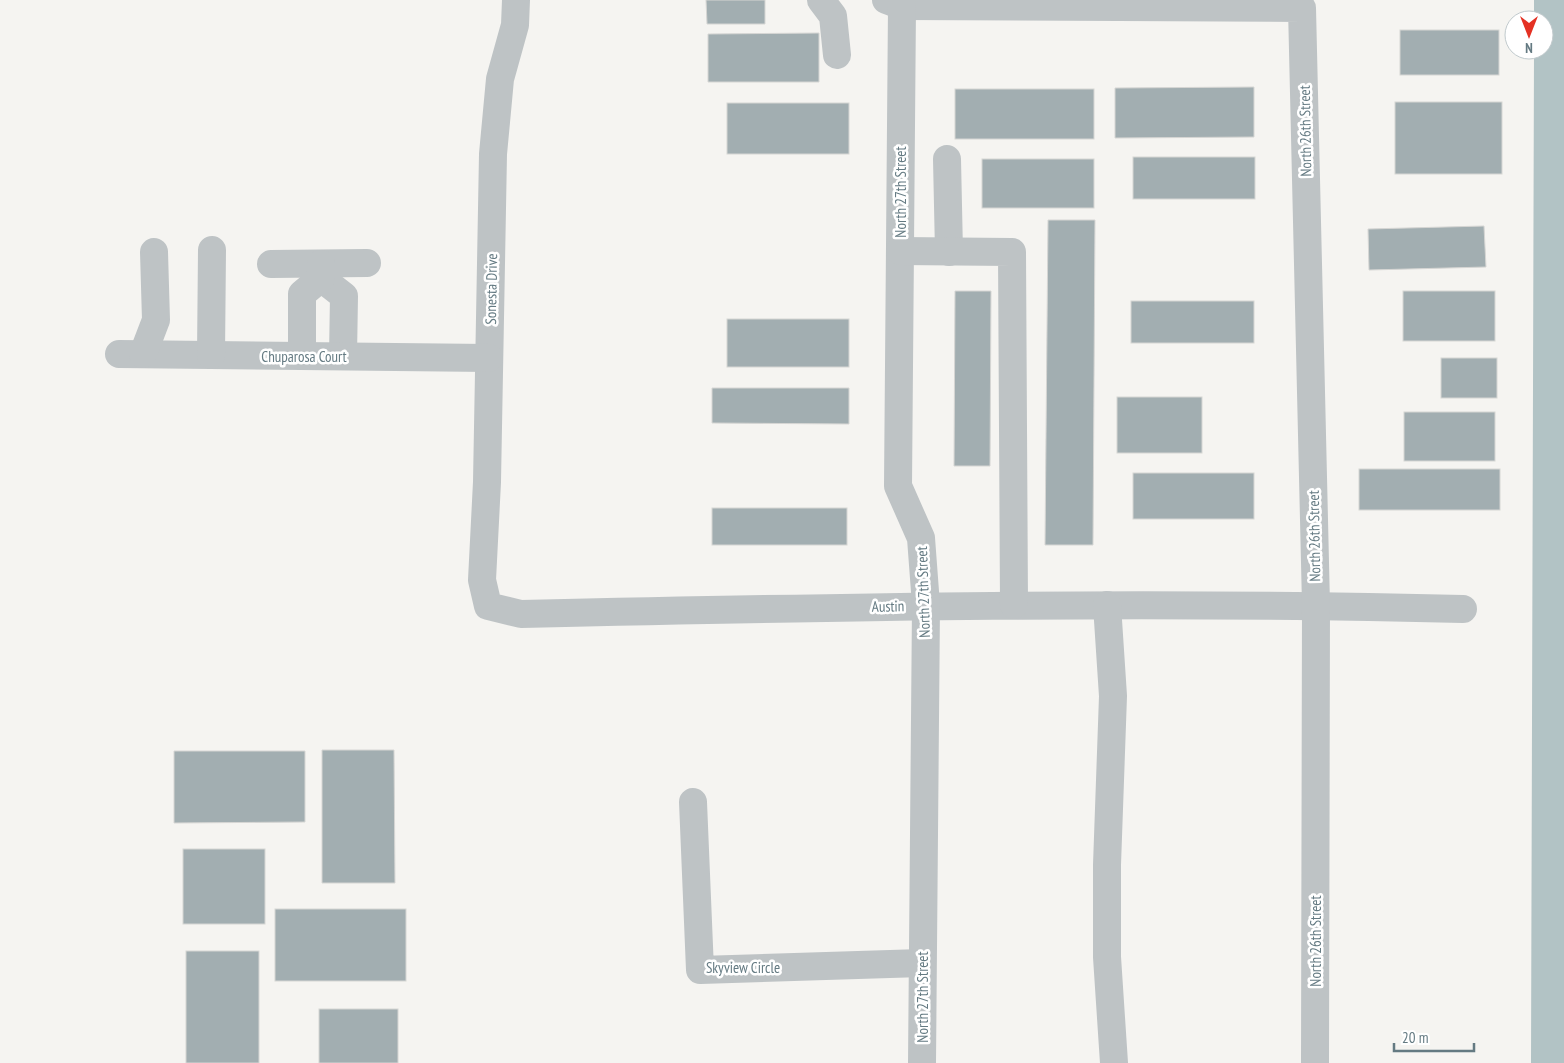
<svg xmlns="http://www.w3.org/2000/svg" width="1564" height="1063" font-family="'PT Sans Narrow',sans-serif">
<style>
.water{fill:#b2c3c5}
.building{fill:#a2aeb1;stroke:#d6d6d4}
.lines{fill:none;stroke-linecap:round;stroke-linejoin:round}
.minor{stroke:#bec3c5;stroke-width:28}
.labels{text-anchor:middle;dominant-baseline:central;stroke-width:5;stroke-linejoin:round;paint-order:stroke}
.street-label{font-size:15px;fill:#647a82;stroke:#fff}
</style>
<rect width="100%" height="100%" fill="#f5f4f1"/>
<!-- water -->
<path class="water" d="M1534 0H1564V1063H1531L1534 50H1544V20H1534Z"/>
<!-- building -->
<g class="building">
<path d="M706 0H765V24H707Z"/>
<rect x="1400" y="30" width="99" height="45"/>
<path d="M819 33V82H708V34Z"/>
<path d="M1254 87V137L1115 138V88Z"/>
<rect x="955" y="89" width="139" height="50"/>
<rect x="1395" y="102" width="107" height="72"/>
<rect x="727" y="103" width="122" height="51"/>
<rect x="1133" y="157" width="122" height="42"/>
<rect x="982" y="159" width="112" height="49"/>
<path d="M1048 220H1095L1093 545H1045Z"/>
<path d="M1484 226 1486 267 1369 270 1368 229Z"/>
<path d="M955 291H991L990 466H954Z"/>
<rect x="1403" y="291" width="92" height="50"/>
<rect x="1131" y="301" width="123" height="42"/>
<rect x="727" y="319" width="122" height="48"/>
<rect x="1441" y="358" width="56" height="40"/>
<path d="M712 388H849V424L712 423Z"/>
<rect x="1117" y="397" width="85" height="56"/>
<rect x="1404" y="412" width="91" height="49"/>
<rect x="1359" y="469" width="141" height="41"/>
<rect x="1133" y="473" width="121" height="46"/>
<rect x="712" y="508" width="135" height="37"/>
<path d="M322 750H394L395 883H322Z"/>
<path d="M174 751H305V822L174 823Z"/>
<rect x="183" y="849" width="82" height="75"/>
<rect x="275" y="909" width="131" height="72"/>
<rect x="186" y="951" width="73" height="112"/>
<rect x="319" y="1009" width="79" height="54"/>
</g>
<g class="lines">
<!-- minor -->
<g class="minor">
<path d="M516 0 515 25 500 79 493 154 487 482 482 580 488 606 521 614C835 607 1149 601 1463 609"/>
<path d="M821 0 833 16 837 55"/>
<path d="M886 0 902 6 1302 8 1316 605 1315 1063"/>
<path d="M902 6 898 486 921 538 926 605 922 1063"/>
<path d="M947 159 949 252"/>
<path d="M900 251 1012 252 1014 605"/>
<path d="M271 264 367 263"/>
<path d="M321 278 344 296 343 356"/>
<path d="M119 354 489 358"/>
<path d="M143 354 156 320 154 252"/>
<path d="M211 355 212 250"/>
<path d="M302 356V294L321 278V264"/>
<path d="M1107 605 1113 696 1107 865V957L1114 1063"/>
<path d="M693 802 700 970 922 963"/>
</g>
</g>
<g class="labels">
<!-- street labels -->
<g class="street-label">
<text transform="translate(1305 131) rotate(-91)">North 26th Street</text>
<text transform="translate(900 192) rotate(-90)">North 27th Street</text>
<text transform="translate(491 289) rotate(-89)">Sonesta Drive</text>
<text x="304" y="356">Chuparosa Court</text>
<text transform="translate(1314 536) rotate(-91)">North 26th Street</text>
<text transform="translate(923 592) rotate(-92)">North 27th Street</text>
<text transform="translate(888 606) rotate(-1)">Austin</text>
<text transform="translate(1315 941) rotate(-90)">North 26th Street</text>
<text x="743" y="967">Skyview Circle</text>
<text transform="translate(922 997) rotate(-90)">North 27th Street</text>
</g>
</g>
<!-- north arrow -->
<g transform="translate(1529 35) rotate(180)"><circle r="24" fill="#ffffff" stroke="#c1cacd"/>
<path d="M0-4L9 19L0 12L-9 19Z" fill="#e43123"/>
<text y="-8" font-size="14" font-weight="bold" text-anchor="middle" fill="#647a82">N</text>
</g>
<!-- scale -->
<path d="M1394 1043v8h80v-8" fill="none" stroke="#647a82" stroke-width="2.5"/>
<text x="1402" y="1043" font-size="15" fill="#647a82" stroke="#ffffff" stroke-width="4" paint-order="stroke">20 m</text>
</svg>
